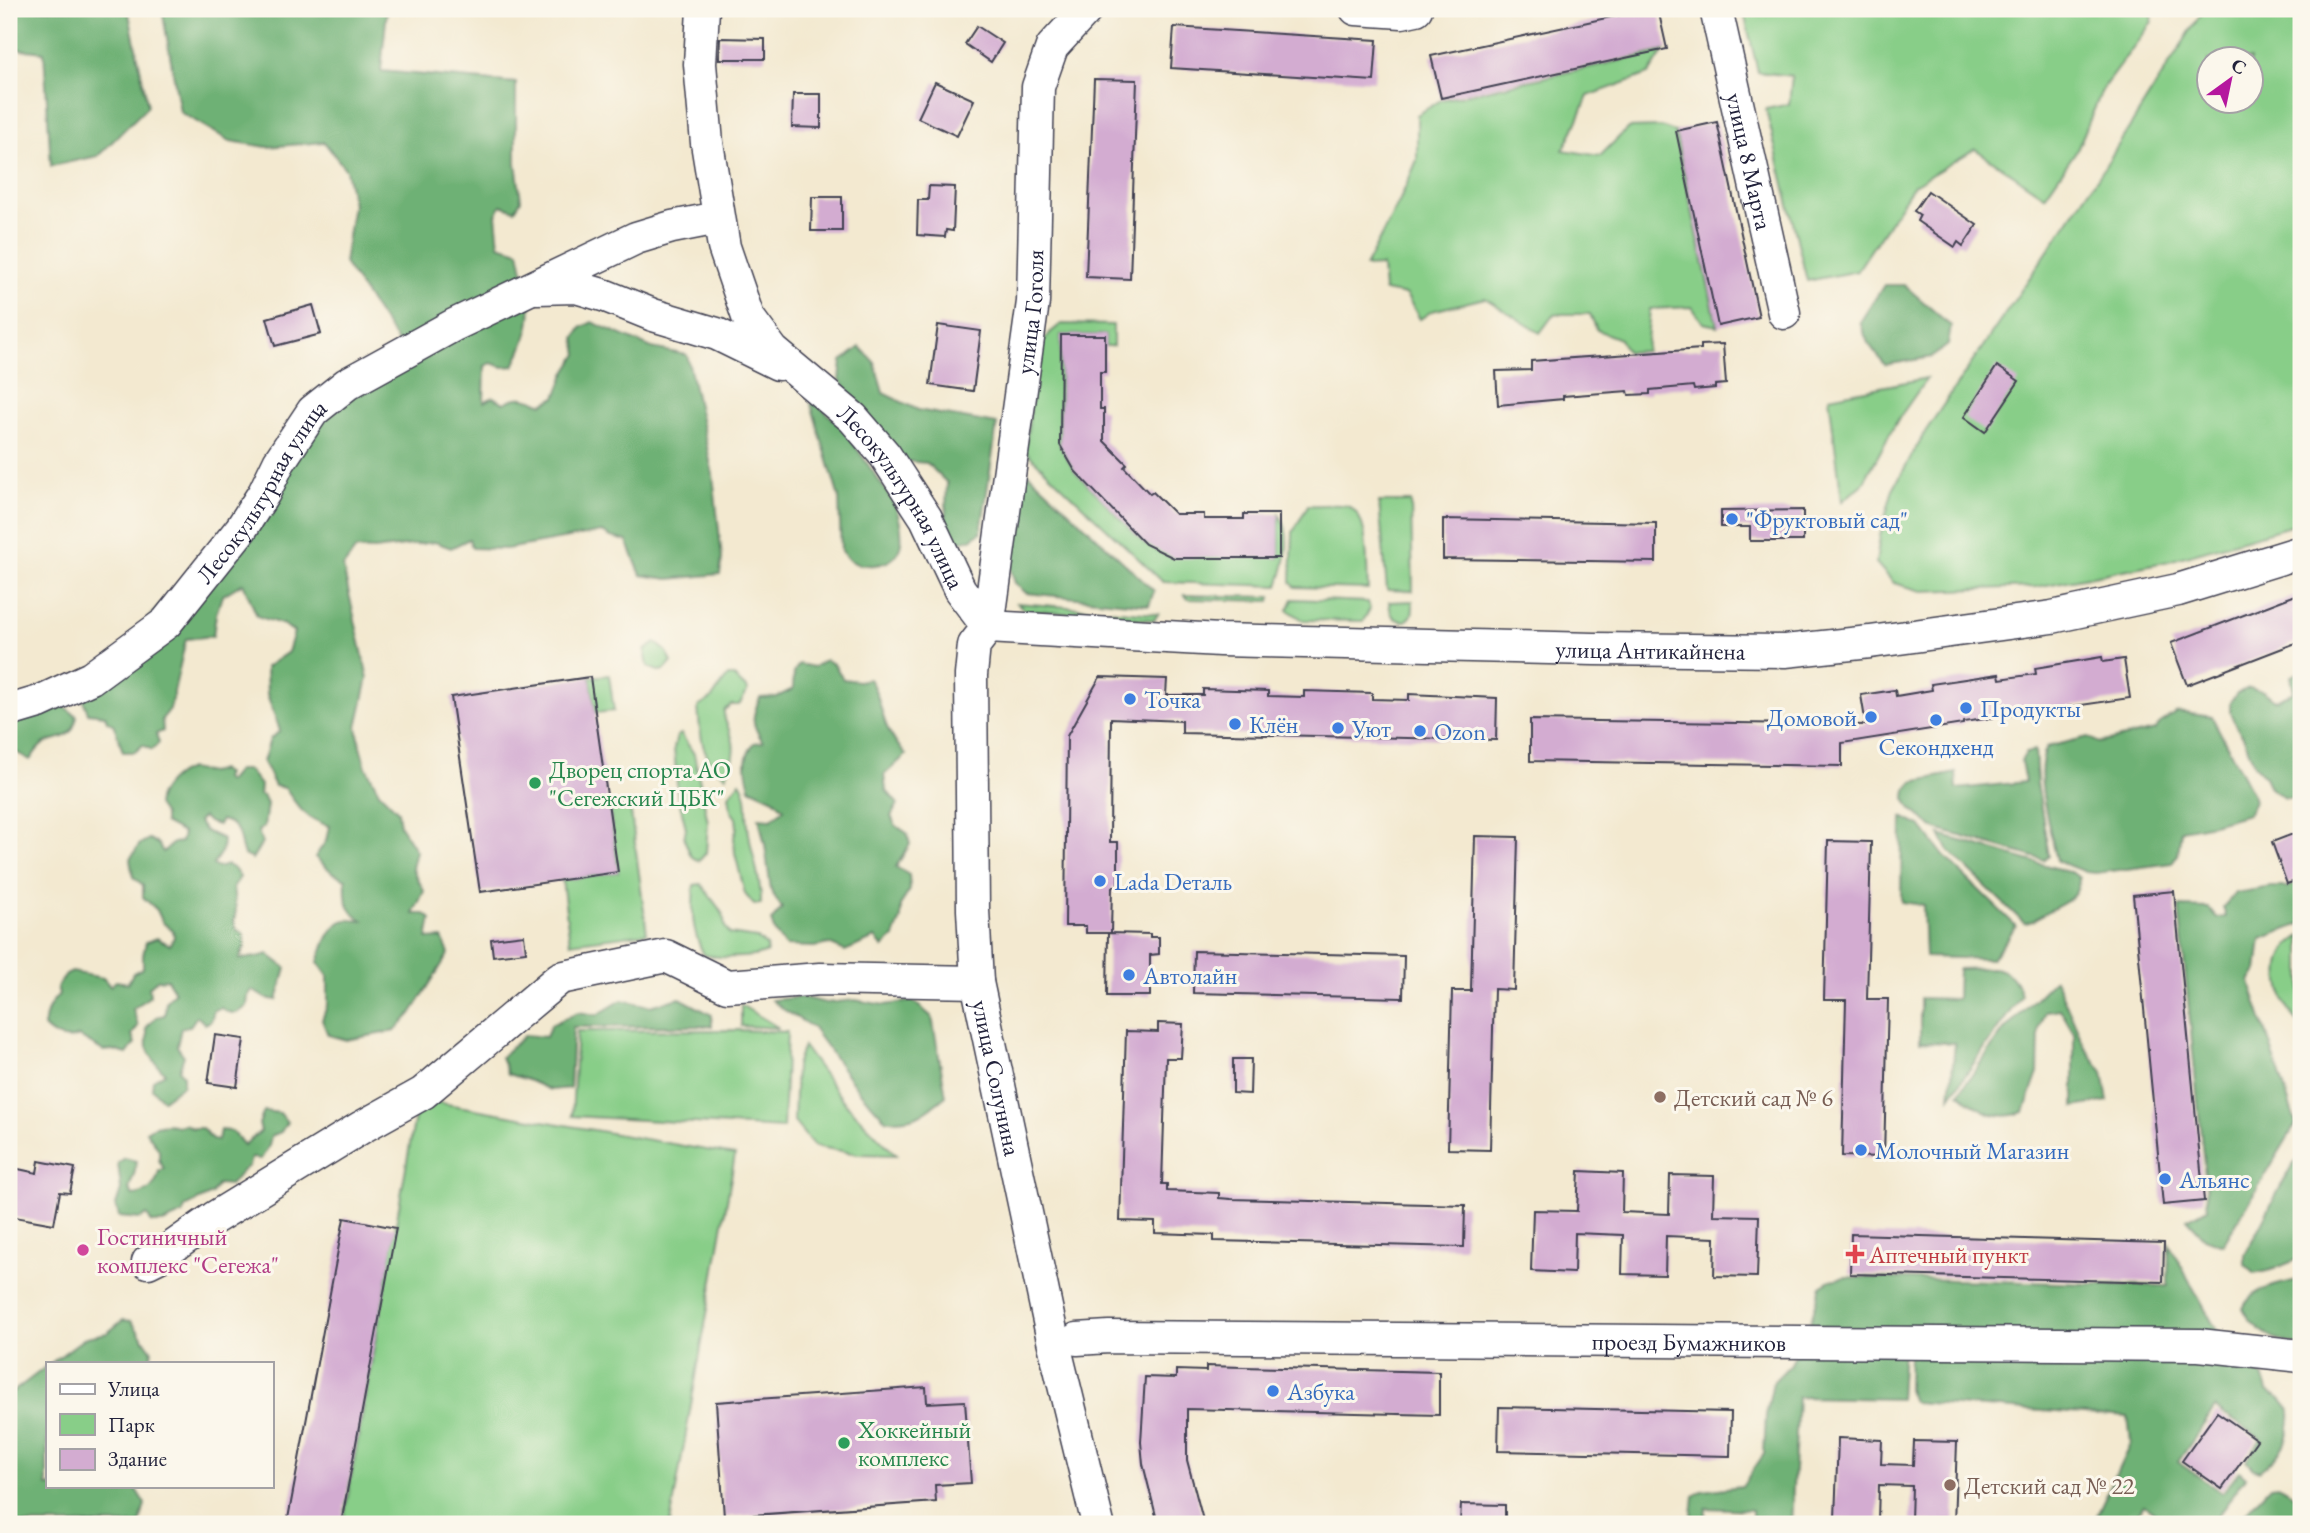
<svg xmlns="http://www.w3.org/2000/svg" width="2310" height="1533" font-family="'EB Garamond',serif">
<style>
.green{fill:#88ce88;stroke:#557862;stroke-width:2;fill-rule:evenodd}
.forest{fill:#6eb174;stroke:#486a58;stroke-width:2}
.building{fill:#d3acd1}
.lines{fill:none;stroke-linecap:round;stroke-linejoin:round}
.minor-casing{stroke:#414051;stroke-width:35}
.minor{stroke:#fff;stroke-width:32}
.shop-dot{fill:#3f7fe0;stroke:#fbf7ec;stroke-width:2.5}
.leisure-dot{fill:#2e9e5b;stroke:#fbf7ec;stroke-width:2.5}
.education-dot{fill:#8d6e63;stroke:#fbf7ec;stroke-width:2.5}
.hotel-dot{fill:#d1479c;stroke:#fbf7ec;stroke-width:2.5}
.health-dot{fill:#e0444e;stroke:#fbf7ec;stroke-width:2.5}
.labels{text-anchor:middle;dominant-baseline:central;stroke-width:6;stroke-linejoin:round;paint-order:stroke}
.street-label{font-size:24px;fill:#22223b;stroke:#fbf7ec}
.shop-label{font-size:24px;fill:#366cbe;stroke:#fbf7ec;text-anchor:start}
.leisure-label{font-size:24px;fill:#27864d;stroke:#fbf7ec;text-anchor:start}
.education-label{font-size:24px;fill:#785e54;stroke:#fbf7ec;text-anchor:start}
.hotel-label{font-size:24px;fill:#b23c85;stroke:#fbf7ec;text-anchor:start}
.health-label{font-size:24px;fill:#be3a42;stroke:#fbf7ec;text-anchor:start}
</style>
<rect width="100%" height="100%" fill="#fbf7ec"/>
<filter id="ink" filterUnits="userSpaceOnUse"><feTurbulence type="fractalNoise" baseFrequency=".0143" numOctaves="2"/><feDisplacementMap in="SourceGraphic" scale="14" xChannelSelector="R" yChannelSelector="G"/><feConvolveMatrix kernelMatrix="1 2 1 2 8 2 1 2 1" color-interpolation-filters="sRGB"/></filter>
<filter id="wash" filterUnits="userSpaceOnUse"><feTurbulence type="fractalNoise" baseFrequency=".00686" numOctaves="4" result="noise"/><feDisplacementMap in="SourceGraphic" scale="28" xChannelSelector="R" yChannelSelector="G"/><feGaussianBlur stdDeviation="1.57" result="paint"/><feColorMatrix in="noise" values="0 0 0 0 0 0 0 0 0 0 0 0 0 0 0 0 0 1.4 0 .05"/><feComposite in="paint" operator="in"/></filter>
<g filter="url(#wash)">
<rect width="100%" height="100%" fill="#f3e9d0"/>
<!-- green -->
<g class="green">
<path d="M1743 9H2153L2152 22 2103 88 2078 148 2045 196 1975 149 1914 185 1857 271 1807 281 1766 109 1789 104 1792 76 1758 72Z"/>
<path d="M2204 9H2301V523L2165 562 2036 587 1922 591 1894 583 1876 563 1880 536 1893 489 1925 432 2102 171ZM2208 60H2250V102H2208Z"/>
<path d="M1664 51 1649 74 1588 96 1574 129 1563 150 1600 156 1628 128 1661 127 1675 132 1717 326 1703 323 1692 307 1650 309 1646 351 1627 352 1620 339 1597 330 1590 314H1554L1540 333 1485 298 1432 311 1420 319 1406 295 1384 291 1382 266 1365 267 1399 202 1417 160V115L1441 100Z"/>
<path d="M1061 324 1113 325V346H1105V335H1061L1060 445 1075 471 1145 544 1279 558V514C1293 534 1286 564 1278 586L1163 582 1025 451 1039 346 1050 333Z"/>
<path d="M1927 378 1897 421 1862 485 1842 501 1829 397Z"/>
<path d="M1379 502H1411L1413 591 1387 590Z"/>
<path d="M1308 505C1318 506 1339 503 1347 506 1371 514 1366 568 1368 589L1295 587 1291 582 1293 532Z"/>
<path d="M1185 595 1271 597 1270 601 1188 599Z"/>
<path d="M1293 599 1368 602 1370 609 1363 621 1303 620 1288 610Z"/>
<path d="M1413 601C1413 611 1414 617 1405 621 1392 621 1390 613 1389 602Z"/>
<path d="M1017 603 1158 614 1154 620 1025 610Z"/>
<path d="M656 643 666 651 672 662 665 670 658 671 648 667 645 650Z"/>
<path d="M609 675 614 711 595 713 590 677Z"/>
<path d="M728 676H733L748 690 739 705H731L724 710C723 719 727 724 730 732 737 748 733 760 726 776 701 762 700 733 698 707L711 699Z"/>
<path d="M681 734 694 754 708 822 706 853 699 861 691 856 684 839 686 828 678 796 674 748 677 736Z"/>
<path d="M740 782C749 794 746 811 748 826 750 852 762 878 761 904L754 905 745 894 735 853 734 837 737 827 736 818 731 811 729 795Z"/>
<path d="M630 806 647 933 570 943 562 880 618 872 609 808Z"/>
<path d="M701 884 723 914 725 927 730 934 756 938 767 946V952C753 959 720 958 704 955 691 929 692 914 694 885Z"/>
<path d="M2301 936V1025C2282 1009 2271 968 2288 947 2291 943 2297 939 2301 936Z"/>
<path d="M741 1005 779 1028 741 1026Z"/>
<path d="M738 1030 787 1032 783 1128 572 1116 577 1031Z"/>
<path d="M803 1046 845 1103 896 1155 858 1154 814 1146 794 1122 796 1065Z"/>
<path d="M418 1099 735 1155 670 1524H343Z"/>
</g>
<!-- forest -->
<g class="forest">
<path d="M9 9H128L148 106 98 156 51 166 44 52 9 48Z"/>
<path d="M162 9H387L381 71 516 83V163L521 200 515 210 501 205 496 215 499 245 519 251 526 285 401 347 344 263 353 204 346 170 324 142 267 147 230 141 180 112Z"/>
<path d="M1884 285H1904L1951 326 1948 345 1932 357 1885 365 1868 343 1860 322Z"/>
<path d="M530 303C533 325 523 347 514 366L503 367 491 363 485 366 484 402 493 397 504 403C520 394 526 398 543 404L556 397 565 374 578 354 575 338 581 328 592 322 652 348 687 355 713 475 722 558 720 574 669 579 641 575 627 541 611 537 602 532 506 549 472 548 469 539 451 548 435 542 374 550 356 549 343 567 368 678 357 727 360 746 366 767 379 792 398 811 400 826 416 851 412 868 424 891 413 914H425L431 919 427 939 442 938 449 953 411 1014 395 1031 346 1040 328 1035 322 1020 328 1003V976L318 962C323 948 330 923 346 920 351 919 359 921 363 921 345 910 345 898 346 879L333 873 315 857 326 841 329 826C305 818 299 809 285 788L275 786 263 762 270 739 280 731 267 694 266 667 288 652 294 632 284 625 257 616 243 583 222 596 216 614 213 636 186 639 170 709 162 719 163 731 156 734 159 743 152 750 143 745 135 752H123L114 725 107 721 105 715 88 713 82 697 338 396Z"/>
<path d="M860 347 875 363 883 393 918 410 997 424 981 532 971 539 959 542 945 533 947 483 927 463 903 461 859 409 840 380 842 361Z"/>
<path d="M814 401 842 427 895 504C903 529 910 561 875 565 869 566 866 564 859 565L849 560 841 551 839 498 811 404Z"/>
<path d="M1023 468 1154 591 1149 605 1026 593 1015 583 1009 564Z"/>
<path d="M825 660 834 664 843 679 858 681 869 679C880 694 880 711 887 727 891 738 899 746 906 755L884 775 886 790 898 804 891 816 895 825 907 833 910 844 896 867 909 875 910 890 901 904V918L894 937 883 947 875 938 845 951 829 944 814 947 785 946 775 932 771 921 782 908 771 891 765 845 759 818 771 819 784 809 774 799 750 788C746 770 742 759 754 743L763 742C751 723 751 718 760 698L777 697 793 689 794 672 799 664 814 667Z"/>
<path d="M2301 672V799H2300L2285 798 2270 788 2265 777 2255 766 2243 736 2237 728 2230 712V702L2237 693 2249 688 2263 691 2275 700 2294 692 2291 676Z"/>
<path d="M59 703 77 716C71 746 54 734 41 746 37 749 33 756 30 760L9 748V718Z"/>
<path d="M2177 712 2212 717 2253 795 2255 801 2248 814 2213 824 2181 830 2178 855 2172 863 2096 873 2085 872 2057 861C2051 833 2032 771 2047 747L2088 737 2099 743 2155 730 2161 722Z"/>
<path d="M2035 750 2037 783 2049 856 2044 860 1936 829 1911 809 1905 798 1906 790 1913 782 1956 773 1957 789 2025 782 2021 761 2026 753Z"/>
<path d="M190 769 210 773 221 770 226 774 224 779 228 782 238 770H248L260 785 259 795 263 796 267 804 264 827 258 831 262 843 252 859 244 855C237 840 244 826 221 820L218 825 208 822 203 817 198 821 205 831 223 839 222 850 213 865 218 868 227 865 234 869 240 877 233 888 236 910 234 921 236 929 244 934 245 946 239 959 258 957 268 954 286 968 277 1000 265 998 252 990 248 996 247 1006C237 1015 231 1015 221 1008L214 1010 211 1021 205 1024 197 1016 190 1026 181 1028 177 1046 184 1056 179 1070 183 1075V1085L163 1100 152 1089 153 1080 165 1073C158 1067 150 1056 147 1047 146 1040 149 1036 146 1028L156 1017 165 1015 166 1001 175 992 167 979 157 980 149 987 150 996 133 1009 138 1026 132 1035 135 1043 127 1054 113 1050 103 1051C95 1045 87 1043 79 1036 67 1042 53 1037 44 1027 45 1013 50 1003 59 994L57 987 66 975 72 972 103 978 110 986 116 981 128 983 133 973 143 968V955L146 942 157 938 170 945 174 937 173 930 163 923 157 910 143 897V885L133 877 130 859 140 844 149 839 158 844 163 852 173 843 181 842 183 833 164 823V815L157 805C158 789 175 773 190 769Z"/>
<path d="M1902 817 1922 827 1944 856 2016 926 1992 959 1925 957 1923 905 1901 902Z"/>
<path d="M1940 835 2073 873 2079 878C2080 899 2060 905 2044 913 2037 918 2033 923 2024 923L1949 851Z"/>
<path d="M2301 882V924L2261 939 2257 971 2250 982 2296 1124 2223 1245 2204 1238 2187 1219 2208 1208 2179 907 2209 908 2217 918 2226 917 2223 907 2236 893 2271 887H2287Z"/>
<path d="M1992 968C2009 970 2017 979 2021 996L1950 1097 1955 1043 1920 1042V998L1957 999 1958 969Z"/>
<path d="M2055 979 2086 1049 2103 1072 2108 1101 2074 1107V1033L2060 1009 2046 1011 2039 1029 2038 1073 2024 1112C1996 1122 1980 1111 1959 1093L2004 1030Z"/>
<path d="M801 997 826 1003 855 1000 885 1005 913 1001 932 1017 946 1096C923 1114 917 1121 886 1120L859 1091 812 1027 781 1008 772 1000Z"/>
<path d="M680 998 712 1015V1026L573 1027 570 1088 550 1090 528 1080 508 1074 501 1057 525 1035 546 1037 551 1025 578 1012 597 1015 622 1000 650 1006Z"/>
<path d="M264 1111 280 1113 287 1122 281 1132 271 1136 269 1146 261 1159 251 1158 249 1166C240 1171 237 1178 230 1185L218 1184 212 1194 185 1207 183 1214 163 1223H152L147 1215 140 1219 119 1217 116 1205 121 1190 118 1163 125 1158 136 1161 135 1171 129 1189 133 1195C149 1193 156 1186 159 1171L164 1169 159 1160V1150L146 1131C154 1125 168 1122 177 1126L185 1124 192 1128H202L212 1139 218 1140 220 1130 232 1131 244 1145 261 1131 259 1124Z"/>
<path d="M2301 1156V1258L2271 1270 2255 1274 2245 1264V1254L2292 1165Z"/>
<path d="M2169 1244 2222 1340 1808 1330 1821 1286 1831 1280 1846 1277 2168 1286Z"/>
<path d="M2301 1279V1346C2276 1341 2255 1333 2243 1308 2254 1286 2280 1285 2301 1279Z"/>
<path d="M123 1320 131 1321 152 1351 149 1363H51L86 1337 107 1333Z"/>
<path d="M1903 1347 1900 1399 1798 1397 1791 1524H1752V1510L1706 1508 1705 1524H1691L1694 1496 1702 1491 1742 1486 1764 1454 1766 1415 1773 1382 1791 1364 1798 1348Z"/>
<path d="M1909 1353 2235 1357 2264 1378 2267 1391 2281 1399 2290 1410C2291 1439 2283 1454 2259 1471L2253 1469 2246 1461 2261 1439 2215 1408 2178 1462 2222 1493 2239 1471 2246 1477 2212 1524H2170L2144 1505 2130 1524H2093L2131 1442 2128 1417 1913 1402 1908 1389Z"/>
<path d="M47 1366V1486H134L145 1504 140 1524H9V1395Z"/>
<path d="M2278 1485C2298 1494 2301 1502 2301 1524H2235L2270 1486Z"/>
</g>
<g id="blocks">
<!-- building -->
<g class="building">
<path d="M1648 9H1658L1667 49 1441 98 1431 56Z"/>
<path d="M977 26 1003 43 991 62 965 44Z"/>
<path d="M1174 27 1377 40 1374 81 1171 68Z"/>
<path d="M720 38 765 39V59H719Z"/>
<path d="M1094 79 1137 80 1130 279 1086 277Z"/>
<path d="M935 82 974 100 957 136 918 118Z"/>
<path d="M793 94H821V128L792 127Z"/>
<path d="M1717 122 1759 317 1718 326 1676 131Z"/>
<path d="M929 186 955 187 953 231 946 230 945 237 917 235 918 200H928Z"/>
<path d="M1928 191 1977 225 1963 246 1958 242 1955 247 1917 221 1920 215 1914 211Z"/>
<path d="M812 197H842V231H811Z"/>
<path d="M313 305 321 334 275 346 267 318Z"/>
<path d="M938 325 981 331 973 391 930 385Z"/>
<path d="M1061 335H1105V372H1100V409H1104V441L1127 464 1124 467 1150 494 1153 492 1175 514H1204V519H1244V514H1279V558H1174L1145 544 1075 471 1060 445Z"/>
<path d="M1723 344 1726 384 1715 385V388L1694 390 1693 386 1650 390V394L1629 395 1628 391 1563 396V399L1498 405 1496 371 1531 370V361L1701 349V345Z"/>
<path d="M1997 366 2019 381 1985 432 1964 417Z"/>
<path d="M1803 510V541H1750V527H1721V511Z"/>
<path d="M1443 519 1656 523V562L1443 559Z"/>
<path d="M2301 593V641L2187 685 2171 643Z"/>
<path d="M2102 657 2103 662 2124 659 2130 698 1963 722V724L1842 743V766L1530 761V720L1866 725 1861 695 1895 690 1896 696 1932 690 1931 684 1999 674 2000 679 2036 674 2035 668Z"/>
<path d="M590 677 618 872 480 892 451 697Z"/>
<path d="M1100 677 1167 679 1166 695H1203V689L1268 691V696L1304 697V691L1372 693V699L1409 700V694L1497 698 1496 740 1182 733V721L1111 718 1110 842H1118V887H1112L1111 933H1086V926H1065L1067 736Z"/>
<path d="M2301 831V879L2287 884 2272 842Z"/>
<path d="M1475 836 1518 837 1514 990 1494 989 1490 1150 1448 1149 1452 991H1471Z"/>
<path d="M1828 841 1871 842 1867 999H1888L1884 1157 1842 1156 1846 1000H1824Z"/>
<path d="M2174 891 2204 1201 2163 1205 2133 895Z"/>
<path d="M1108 933 1150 934V937H1159V954L1150 955V996H1107Z"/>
<path d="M524 935 526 952 493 956 491 939Z"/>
<path d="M1194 951 1404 956 1403 998 1193 993Z"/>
<path d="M1158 1023 1183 1024 1181 1058H1166L1162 1184H1167V1191L1219 1193V1198L1231 1199 1465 1205 1464 1247 1214 1241V1235L1155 1233V1222L1120 1221 1126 1031 1158 1032Z"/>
<path d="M215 1035 244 1039 237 1087 208 1083Z"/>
<path d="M1233 1059H1251L1250 1094 1233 1093Z"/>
<path d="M39 1161 75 1168 70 1193 60 1192 54 1224 9 1216V1167L37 1173Z"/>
<path d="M1579 1171 1623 1173 1622 1212 1669 1214 1670 1175 1714 1176 1713 1215 1759 1216 1757 1277 1714 1276 1715 1238 1666 1236 1665 1275 1622 1274 1623 1235 1575 1233 1574 1273 1531 1271 1533 1210 1577 1211Z"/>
<path d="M344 1218 396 1228 341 1524H287Z"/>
<path d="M1851 1234 2164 1243 2163 1282 1850 1274Z"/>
<path d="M1206 1366 1439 1372V1415L1187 1409V1460L1204 1524H1158L1143 1464 1141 1442 1145 1377 1176 1378V1370L1206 1371Z"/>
<path d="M926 1387 927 1403 965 1401 971 1483 935 1485 936 1502 724 1517 716 1402Z"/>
<path d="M1499 1407 1731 1412 1730 1456 1498 1451Z"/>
<path d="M2217 1412 2257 1440 2222 1489 2182 1461Z"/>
<path d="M1838 1438 1882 1440 1881 1464 1913 1465 1914 1441 1957 1442 1954 1524 1911 1521 1912 1486 1879 1485 1878 1521 1835 1519Z"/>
<path d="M1461 1504 1505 1505V1524H1460Z"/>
</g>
</g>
</g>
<g filter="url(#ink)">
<use href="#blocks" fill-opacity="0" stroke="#414051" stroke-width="2"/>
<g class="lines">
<!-- minor casing -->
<g class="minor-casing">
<g id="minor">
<path id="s1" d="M703 9 700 64 707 143 724 247 748 317 773 351 853 418 885 455 926 518 960 590 988 627"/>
<path d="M1356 9 1402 12 1416 9"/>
<path id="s2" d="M1716 9 1784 313"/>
<path d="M537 288 576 287 606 296 653 315 717 334 778 364"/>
<path id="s3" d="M988 627 1220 640 1594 649 1785 651 1870 642 2052 617 2178 590 2301 552"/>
<path id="s4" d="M988 627 974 645 971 675 973 910 977 982 1053 1340 1098 1524"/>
<path id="s5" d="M988 627 1033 302 1038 87 1052 47 1087 9"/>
<path id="s6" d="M9 711 39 702 91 678 166 623 241 529 264 493 279 462 313 411 347 384 454 325 636 238 672 227 718 218"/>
<path d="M148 1262 160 1256 214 1218 362 1127 423 1093 560 978 666 956 727 986 820 979 977 982"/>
<path id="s7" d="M1077 1339 1109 1337 2199 1345 2301 1356"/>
</g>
</g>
<!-- minor -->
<use href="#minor" class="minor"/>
</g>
</g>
<!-- markers -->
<g class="shop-dot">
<circle cx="1732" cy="519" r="7"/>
<circle cx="1130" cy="699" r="7"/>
<circle cx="1966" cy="708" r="7"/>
<circle cx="1871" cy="717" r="7"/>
<circle cx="1936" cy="720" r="7"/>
<circle cx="1235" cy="724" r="7"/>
<circle cx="1338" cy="728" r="7"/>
<circle cx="1420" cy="731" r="7"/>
<circle cx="1100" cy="881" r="7"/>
<circle cx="1129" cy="975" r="7"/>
<circle cx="1861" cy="1150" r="7"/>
<circle cx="2165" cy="1179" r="7"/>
<circle cx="1273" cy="1391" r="7"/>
</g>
<g class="leisure-dot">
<circle cx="535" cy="783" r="7"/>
<circle cx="844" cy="1443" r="7"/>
</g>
<g class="education-dot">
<circle cx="1660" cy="1097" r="7"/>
<circle cx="1950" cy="1485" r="7"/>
</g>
<circle class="hotel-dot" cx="83" cy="1250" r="7"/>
<path class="health-dot" d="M1851.5 1243.5h7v7h7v7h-7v7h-7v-7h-7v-7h7z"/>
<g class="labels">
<!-- street labels -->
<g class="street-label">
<text stroke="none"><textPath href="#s2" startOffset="156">улица 8 Марта</textPath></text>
<text stroke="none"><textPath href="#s5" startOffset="318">улица Гоголя</textPath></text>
<text stroke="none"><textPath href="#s6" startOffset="345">Лесокультурная улица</textPath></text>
<text stroke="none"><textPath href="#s1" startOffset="553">Лесокультурная улица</textPath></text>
<text stroke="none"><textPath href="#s3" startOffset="663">улица Антикайнена</textPath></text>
<text stroke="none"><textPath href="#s4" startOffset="458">улица Солунина</textPath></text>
<text stroke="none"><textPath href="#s7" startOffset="612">проезд Бумажников</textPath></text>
</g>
<!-- shop labels -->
<g class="shop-label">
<text x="1746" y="519">"Фруктовый сад"</text>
<text x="1144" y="699">Точка</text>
<text x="1980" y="708">Продукты</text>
<text x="1857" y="717" text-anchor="end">Домовой</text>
<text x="1249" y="724">Клён</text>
<text x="1352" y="728">Уют</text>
<text x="1434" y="731">Ozon</text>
<text x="1936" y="746" text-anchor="middle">Секондхенд</text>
<text x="1114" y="881">Lada Dеталь</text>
<text x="1143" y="975">Автолайн</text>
<text x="1875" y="1150">Молочный Магазин</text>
<text x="2179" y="1179">Альянс</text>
<text x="1287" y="1391">Азбука</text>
</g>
<!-- leisure labels -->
<g class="leisure-label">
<text x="549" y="769">Дворец спорта АО<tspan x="549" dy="28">"Сегежский ЦБК"</tspan></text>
<text x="858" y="1429">Хоккейный<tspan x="858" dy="28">комплекс</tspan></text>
</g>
<!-- education labels -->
<g class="education-label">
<text x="1674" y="1097">Детский сад № 6</text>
<text x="1964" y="1485">Детский сад № 22</text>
</g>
<!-- hotel labels -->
<g class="hotel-label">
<text x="97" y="1236">Гостиничный<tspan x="97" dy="28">комплекс "Сегежа"</tspan></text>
</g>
<!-- health labels -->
<g class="health-label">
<text x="1869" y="1254">Аптечный пункт</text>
</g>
</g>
<!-- margin -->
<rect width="2310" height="1533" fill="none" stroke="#fbf7ec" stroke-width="35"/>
<!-- legend -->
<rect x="46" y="1362" width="228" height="126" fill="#fbf7ec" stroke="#a4a2a5" stroke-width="2"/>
<rect x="60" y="1384" width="35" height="10" fill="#ffffff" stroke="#a4a2a5" stroke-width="2"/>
<text x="108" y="1396" font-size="21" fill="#22223b">Улица</text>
<rect x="60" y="1414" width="35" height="21" fill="#88ce88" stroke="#a4a2a5" stroke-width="2"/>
<text x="108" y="1432" font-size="21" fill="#22223b">Парк</text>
<rect x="60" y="1449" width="35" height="21" fill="#d3acd1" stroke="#a4a2a5" stroke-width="2"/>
<text x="108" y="1466" font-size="21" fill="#22223b">Здание</text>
<!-- north arrow -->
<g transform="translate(2230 80) rotate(33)"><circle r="33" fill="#fbf7ec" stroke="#a4a2a5" stroke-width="2"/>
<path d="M0-5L12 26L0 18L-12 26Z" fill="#b5179e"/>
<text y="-10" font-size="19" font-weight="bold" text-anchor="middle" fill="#22223b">С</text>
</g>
</svg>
